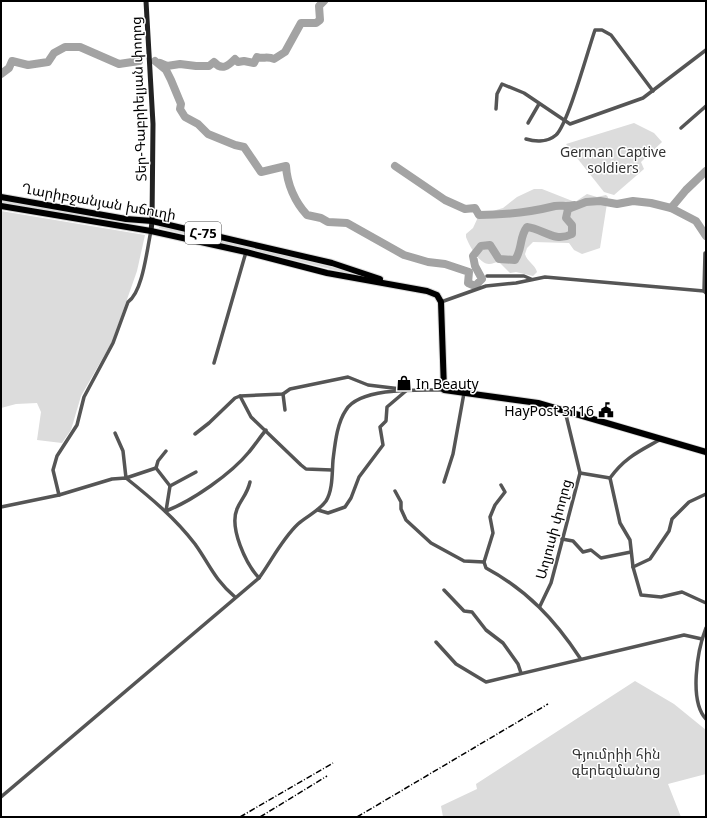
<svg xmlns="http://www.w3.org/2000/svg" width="707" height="818" font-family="'Noto Sans','Noto Sans Armenian',sans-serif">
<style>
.green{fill:#dcdcdc}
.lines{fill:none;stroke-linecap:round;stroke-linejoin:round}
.river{stroke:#a3a3a3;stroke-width:8}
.trunk-casing{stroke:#dbdbdb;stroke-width:8}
.minor{stroke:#555;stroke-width:3.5}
.secondary{stroke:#222;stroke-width:5}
.trunk{stroke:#000;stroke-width:6}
.rail{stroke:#000;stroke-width:1.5;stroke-dasharray:6 2 1 2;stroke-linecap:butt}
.labels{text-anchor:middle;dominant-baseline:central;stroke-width:3;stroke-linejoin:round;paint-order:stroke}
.shield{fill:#fff;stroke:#4c4c4c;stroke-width:1}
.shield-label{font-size:13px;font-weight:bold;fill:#000}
.street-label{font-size:14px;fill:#000;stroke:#fff}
.park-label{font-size:14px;fill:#333;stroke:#fff}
.poi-label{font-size:14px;fill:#000;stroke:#fff;text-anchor:start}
</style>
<rect width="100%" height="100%" fill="#fff"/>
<!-- green -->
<g class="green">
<path d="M634 123 654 133 662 142 641 162 644 169 614 195 604 192 566 144Z"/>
<path d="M534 189H542L575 202 587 194 597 197 606 195 608 197 600 248 582 254 574 250 569 243 533 242 527 248 525 254C527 262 535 264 537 272L533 276 516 272 510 273 499 262C495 262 493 264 489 264 479 264 469 245 466 237V234L473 228 479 215 503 208 517 197Z"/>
<path d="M1 200 127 222V225L1 203Z"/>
<path d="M1 211 145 235 137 271 112 342 81 396 71 430 62 443 37 440 41 412 37 403 16 404 1 408Z"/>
<path d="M159 225 348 271 347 273 159 228Z"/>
<path d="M635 681 674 704 706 730V774L668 784 681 817H443L441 806 477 789 476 784Z"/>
</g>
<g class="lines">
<!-- river -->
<g class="river">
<path d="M155 61 166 70 171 80 181 104 180 109 185 117 198 124 208 134 235 145 244 147 261 172 286 166C287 184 295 202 307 215L321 218 328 222 347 223 404 255 428 262 445 264 469 272 468 283 475 286 482 279 475 266 473 256 481 246 490 245 499 259 515 260C523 248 519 237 527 227 544 229 554 243 572 234V225L566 218 568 209 586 202 600 201 617 204 633 201 651 203 671 208 696 221 706 236"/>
<path d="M160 63 167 66 180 64 196 66H209L214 62C222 71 228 66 235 59L238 62 244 61 254 63 257 57C263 59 268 56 274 59L285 52 301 23H316L320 20 319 6 324 1"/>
<path d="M1 74 9 68 12 61 28 65 48 62 54 53 65 47H80L119 64 139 61"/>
<path d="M395 166 445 200 465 209 475 208 479 215C505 215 531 212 555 206 561 205 567 207 574 205"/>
<path d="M671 208 686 190 706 171"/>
</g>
<!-- trunk casing -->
<g class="trunk-casing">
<g id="trunk">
<path d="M1 197 126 219 152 221 332 263 380 279"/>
<path d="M1 206 151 231 246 252 327 273 427 291 437 295 441 302 444 390 538 403 706 452"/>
</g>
</g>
<!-- minor -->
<g class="minor">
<path d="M496 109 497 94 502 84 524 93 570 124 643 98 706 50"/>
<path d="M528 123 539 104"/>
<path d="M681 128 706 106"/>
<path d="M526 139C536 142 548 142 556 135 568 124 588 50 595 30H602L611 35 653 91"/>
<path d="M487 276H524L531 279"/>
<path d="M704 291 705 253"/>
<path d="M441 302 486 286 516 283 545 277 704 291 706 293"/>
<path d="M214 363 246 252"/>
<path d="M283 394 285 410"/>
<path d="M240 396 251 417 301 465 306 469 332 470"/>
<path d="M115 433 123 451 126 478 156 468"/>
<path d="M195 434 209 423 235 398 240 396 283 394 290 389 348 377 368 385 401 389"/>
<path d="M661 439C640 451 625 457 610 478L620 523 630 540 633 567 641 595 661 597 682 592 706 603"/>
<path d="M580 473 610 478"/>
<path d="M250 482C247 495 241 499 237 509 229 528 246 564 259 578"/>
<path d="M444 482 453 454 464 393"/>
<path d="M501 485 505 492 495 505 490 517 493 533 484 562 486 568C527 590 555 620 580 658"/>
<path d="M170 486 196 472"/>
<path d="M395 491 401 502V509L406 520 431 543 464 561 484 562"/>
<path d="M59 495 53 470 57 456 77 425 84 397 113 343 128 302C143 292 147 248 151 231"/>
<path d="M1 507 59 495 112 479 126 478C151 498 175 518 195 544 210 565 214 579 235 597"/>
<path d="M318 510 328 513 345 507 351 498 359 477 383 445 380 427 386 421 387 407 407 390"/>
<path d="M166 511C192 501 231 474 249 452 255 445 260 437 266 430"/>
<path d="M166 511 170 486 156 468 158 461 166 451"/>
<path d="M562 539 573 541 583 552 591 550 601 558 631 552"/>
<path d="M633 567 650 559 669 531 672 519 689 502 706 494"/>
<path d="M444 590 464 611 472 612 486 630 503 643 518 664 521 673"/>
<path d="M540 606 551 583 580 473 565 411"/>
<path d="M706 628C697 651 689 701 706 719"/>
<path d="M436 642 456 664 486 682 684 635 702 639"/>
<path d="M1 797 259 578C272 560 282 539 298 524 307 516 319 511 326 501 333 490 332 472 333 460 335 444 337 423 346 410 360 387 419 390 444 390"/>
</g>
<!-- secondary -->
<path class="secondary" d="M146 1 153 124 152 221 151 231"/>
<!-- trunk -->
<use href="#trunk" class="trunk"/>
<!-- rail -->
<g class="rail">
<path d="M240 817 333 763"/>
<path d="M260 817 327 776"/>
<path d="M357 817 548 704"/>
</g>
</g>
<!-- icons -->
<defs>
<g id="shop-bare" transform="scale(1.2)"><path d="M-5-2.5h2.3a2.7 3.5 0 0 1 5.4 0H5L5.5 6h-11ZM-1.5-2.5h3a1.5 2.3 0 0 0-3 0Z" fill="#000" stroke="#fff" stroke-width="2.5" paint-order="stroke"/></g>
<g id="civic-bare" transform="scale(1.2)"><path d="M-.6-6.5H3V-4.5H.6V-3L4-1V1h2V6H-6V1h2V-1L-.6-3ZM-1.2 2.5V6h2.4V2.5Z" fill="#000" stroke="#fff" stroke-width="2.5" paint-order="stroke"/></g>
</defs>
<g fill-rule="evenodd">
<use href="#shop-bare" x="404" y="383"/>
<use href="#civic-bare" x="606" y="410"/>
</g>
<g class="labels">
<!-- shield labels -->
<rect class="shield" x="185" y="222" width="36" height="22" rx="3"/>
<g class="shield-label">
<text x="203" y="233">Հ-75</text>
</g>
<!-- street labels -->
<g class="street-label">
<text transform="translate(138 99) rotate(-92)">Տեր-Գաբրիելյան փողոց</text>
<text transform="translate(99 201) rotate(10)">Ղարիբջանյան խճուղի</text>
<text transform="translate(553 529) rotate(-75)">Աղյուսի փողոց</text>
</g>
<!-- park labels -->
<g class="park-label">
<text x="613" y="151">German Captive<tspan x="613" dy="16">soldiers</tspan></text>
<text x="616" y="753">Գյումրիի հին<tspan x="616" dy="16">գերեզմանոց</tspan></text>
</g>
<!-- poi labels -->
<g class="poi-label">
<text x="416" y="383">In Beauty</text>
<text x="594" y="410" text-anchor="end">HayPost 3116</text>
</g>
</g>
<!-- border -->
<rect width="707" height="818" fill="none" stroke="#000000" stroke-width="4"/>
</svg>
